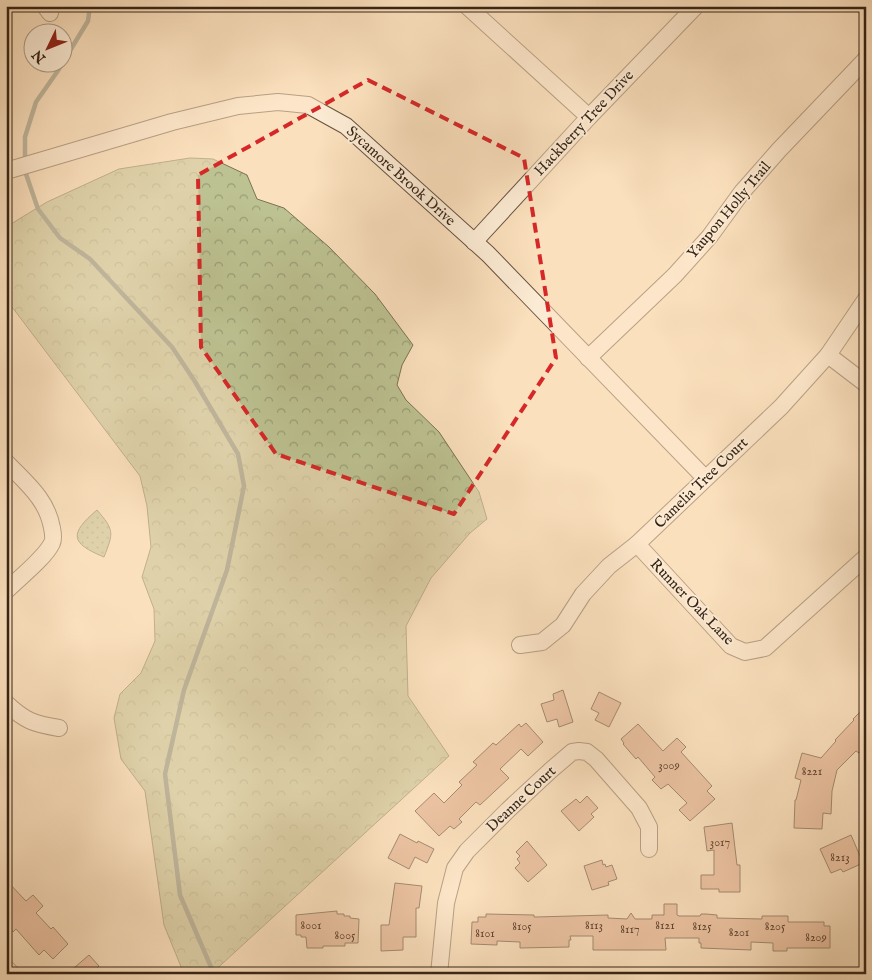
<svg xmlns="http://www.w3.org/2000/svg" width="872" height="980" font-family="'IM FELL English',serif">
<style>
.green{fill:url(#green-dots);stroke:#7a7354}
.forest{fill:url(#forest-crowns);stroke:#7a7354}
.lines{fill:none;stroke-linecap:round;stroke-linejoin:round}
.stream{stroke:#758071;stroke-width:4.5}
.building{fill:#dca383;stroke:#372416}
.minor-casing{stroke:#685340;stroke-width:18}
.minor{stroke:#fcebd4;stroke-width:16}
.marked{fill:none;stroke:#d62828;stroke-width:4;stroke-dasharray:10 6;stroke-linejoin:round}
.labels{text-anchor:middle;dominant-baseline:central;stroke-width:4;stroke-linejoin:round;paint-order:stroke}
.number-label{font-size:12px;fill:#604431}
.street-label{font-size:15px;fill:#372416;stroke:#fcebd4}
</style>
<defs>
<pattern id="green-dots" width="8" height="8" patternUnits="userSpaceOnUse" patternTransform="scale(1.25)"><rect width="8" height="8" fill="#bdc292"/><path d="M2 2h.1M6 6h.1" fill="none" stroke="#9a9d76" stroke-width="1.8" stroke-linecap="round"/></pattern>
<pattern id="forest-crowns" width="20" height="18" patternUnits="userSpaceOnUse" patternTransform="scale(1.25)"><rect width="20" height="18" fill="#bdc292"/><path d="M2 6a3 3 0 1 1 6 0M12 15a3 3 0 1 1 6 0" fill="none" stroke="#9a9d76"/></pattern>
</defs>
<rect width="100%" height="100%" fill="#fbe0bd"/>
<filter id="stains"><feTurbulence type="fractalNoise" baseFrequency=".004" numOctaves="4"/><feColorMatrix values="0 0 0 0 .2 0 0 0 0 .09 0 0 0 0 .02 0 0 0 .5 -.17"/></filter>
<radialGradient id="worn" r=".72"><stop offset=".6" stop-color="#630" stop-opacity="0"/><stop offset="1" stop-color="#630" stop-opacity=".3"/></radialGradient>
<!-- green -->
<path class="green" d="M97 510C114 530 114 532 104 557 70 543 69 534 97 510Z"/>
<!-- forest -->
<path class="forest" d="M190 158 213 159 247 175 257 199 284 208 329 247 375 294 413 345 402 365 397 385 406 400 439 432 479 492 487 519 470 533 431 578 406 626 408 696 449 756 211 974H184L164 925 145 791 121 759 114 718 120 694 141 673 155 641 154 609 142 577 151 547 147 506 140 476 6 299V227L47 202 119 169Z"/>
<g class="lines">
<!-- stream -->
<g class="stream">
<path d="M25 161V137L36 102 57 72 88 21 90 6"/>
<path d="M25 168 26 174 38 209 60 238 90 259 172 347 194 380 238 454 244 486 227 570 184 690 165 774 180 895 214 974"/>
</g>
</g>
<!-- building -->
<g class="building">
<path d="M563 690 573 722 559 727 557 719 547 722 541 704 554 700 553 694Z"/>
<path d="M599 692 621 703 609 727 595 720 599 713 591 709Z"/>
<path d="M866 706V746L859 753 856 751 837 770 832 791 831 814 823 813 822 829 794 828 795 800H796L801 780 795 778 802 753 821 758 836 741 835 740 854 720 853 719Z"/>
<path d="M526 723 543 742 528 756 521 749 500 769 509 778 480 805 476 802 459 819 462 822 454 829 450 826 439 836 415 811 434 793 444 803 462 785 459 782 477 765 473 762 493 743 496 745 519 724 521 727Z"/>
<path d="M638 724 663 751 677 738 686 747 681 752 712 786 707 791 715 799 690 821 679 810 687 803 668 784 661 789 652 780 655 777 638 757 636 759 623 744 624 743 621 739Z"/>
<path d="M587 796 598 808 591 814 594 817 579 831 561 811 576 799 580 803Z"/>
<path d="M732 823 737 865H740V892H719V889H701V875H714V850L707 851 704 827Z"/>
<path d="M400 834 417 843 418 841 434 849 427 863 415 857 409 869 388 858Z"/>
<path d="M851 835 863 863 843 872 841 869 831 873 820 849Z"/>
<path d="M527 841 547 865 528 882 515 868 520 863 517 859 520 856 516 852Z"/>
<path d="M602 860 603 865 605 864 606 867 612 865 617 879 608 882 609 885 592 890 584 866Z"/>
<path d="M6 880 26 901 33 895 43 906 36 913 51 929 53 927 68 944 53 959 44 950 39 955 16 929 13 932 6 924Z"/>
<path d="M395 883 422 886 419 908H416V937H403V950L381 951V925H389Z"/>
<path d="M664 904H677V915L679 916H700L701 914H706L717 915V918L762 919V916H788V922H824V926H830V948H787V951H773V943L751 942V950L701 948V943H699V938H665L666 950H593V936H570L571 940H569V947L520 948V942L497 941V945L471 944 472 922H478V917H486V914L534 915V917H536L608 915V918L627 919 631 913 635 919H652V915H664Z"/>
<path d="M337 911V914H344V916H350V918L359 919 358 943H345V946H323V948H307L306 937H301V935H296V915Z"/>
<path d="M89 955 99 966 91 974H67Z"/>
</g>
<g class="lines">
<!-- minor casing -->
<g class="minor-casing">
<g id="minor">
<path d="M45 6 50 13"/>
<path d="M467 6 589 117"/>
<path d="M6 171 172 122 238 106 278 102 308 105 346 126 488 254 705 478"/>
<path d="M474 242 589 117 696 6"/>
<path d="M828 355 866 384"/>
<path d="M588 358 675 275 710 236 742 192 779 150 866 59"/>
<path d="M6 462C26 483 47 499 52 528 53 533 54 539 52 543 45 558 18 579 6 591"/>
<path d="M637 544 731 646 745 652 765 648 866 557"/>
<path d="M520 645 542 642 563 625 583 594 609 566 637 544 781 407 828 355 866 299"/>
<path d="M6 703C25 721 34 724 59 728"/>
<path d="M6 968 12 974"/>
<path d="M439 974 446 903 455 868 467 851 508 810 551 770 572 752 579 751 587 752 596 759 639 808 649 827V849"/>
</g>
</g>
<!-- minor -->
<use href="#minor" class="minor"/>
</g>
<!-- marked area -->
<path d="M0 0H872V980H0ZM368 80 524 158 556 358 454 514 276 454 201 347 198 175Z" fill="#fbe0bd" fill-opacity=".55" fill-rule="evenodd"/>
<path class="marked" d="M368 80 524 158 556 358 454 514 276 454 201 347 198 175Z"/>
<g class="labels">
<!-- number labels -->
<g class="number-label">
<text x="669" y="765">3009</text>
<text x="812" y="771">8221</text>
<text x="720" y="842">3017</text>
<text x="840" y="857">8213</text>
<text x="311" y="925">8001</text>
<text x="594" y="925">8113</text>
<text x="665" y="925">8121</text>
<text x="522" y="926">8105</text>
<text x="702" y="926">8125</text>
<text x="775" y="926">8205</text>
<text x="630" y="929">8117</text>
<text x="739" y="932">8201</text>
<text x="485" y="933">8101</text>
<text x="345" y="935">8005</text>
<text x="816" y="937">8209</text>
</g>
<!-- street labels -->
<g class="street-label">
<text transform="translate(584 123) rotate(-47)">Hackberry Tree Drive</text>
<text transform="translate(401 176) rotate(42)">Sycamore Brook Drive</text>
<text transform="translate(729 210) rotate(-50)">Yaupon Holly Trail</text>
<text transform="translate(701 483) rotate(-44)">Camelia Tree Court</text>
<text transform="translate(692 602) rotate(46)">Runner Oak Lane</text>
<text transform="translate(521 799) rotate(-43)">Deanne Court</text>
</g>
</g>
<!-- margin -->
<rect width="872" height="980" fill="none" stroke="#fbe0bd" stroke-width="25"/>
<rect x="8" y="8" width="857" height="965" fill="none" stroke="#372416" stroke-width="2.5"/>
<rect x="12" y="12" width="847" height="955" fill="none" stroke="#372416"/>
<!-- north arrow -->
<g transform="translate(48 48) rotate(227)"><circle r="24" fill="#fcebd4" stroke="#ad9b88"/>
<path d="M0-4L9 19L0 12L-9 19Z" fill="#8f2418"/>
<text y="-8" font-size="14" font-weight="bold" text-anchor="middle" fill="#372416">N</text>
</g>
<rect width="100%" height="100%" filter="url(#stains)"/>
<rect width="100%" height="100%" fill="url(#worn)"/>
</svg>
